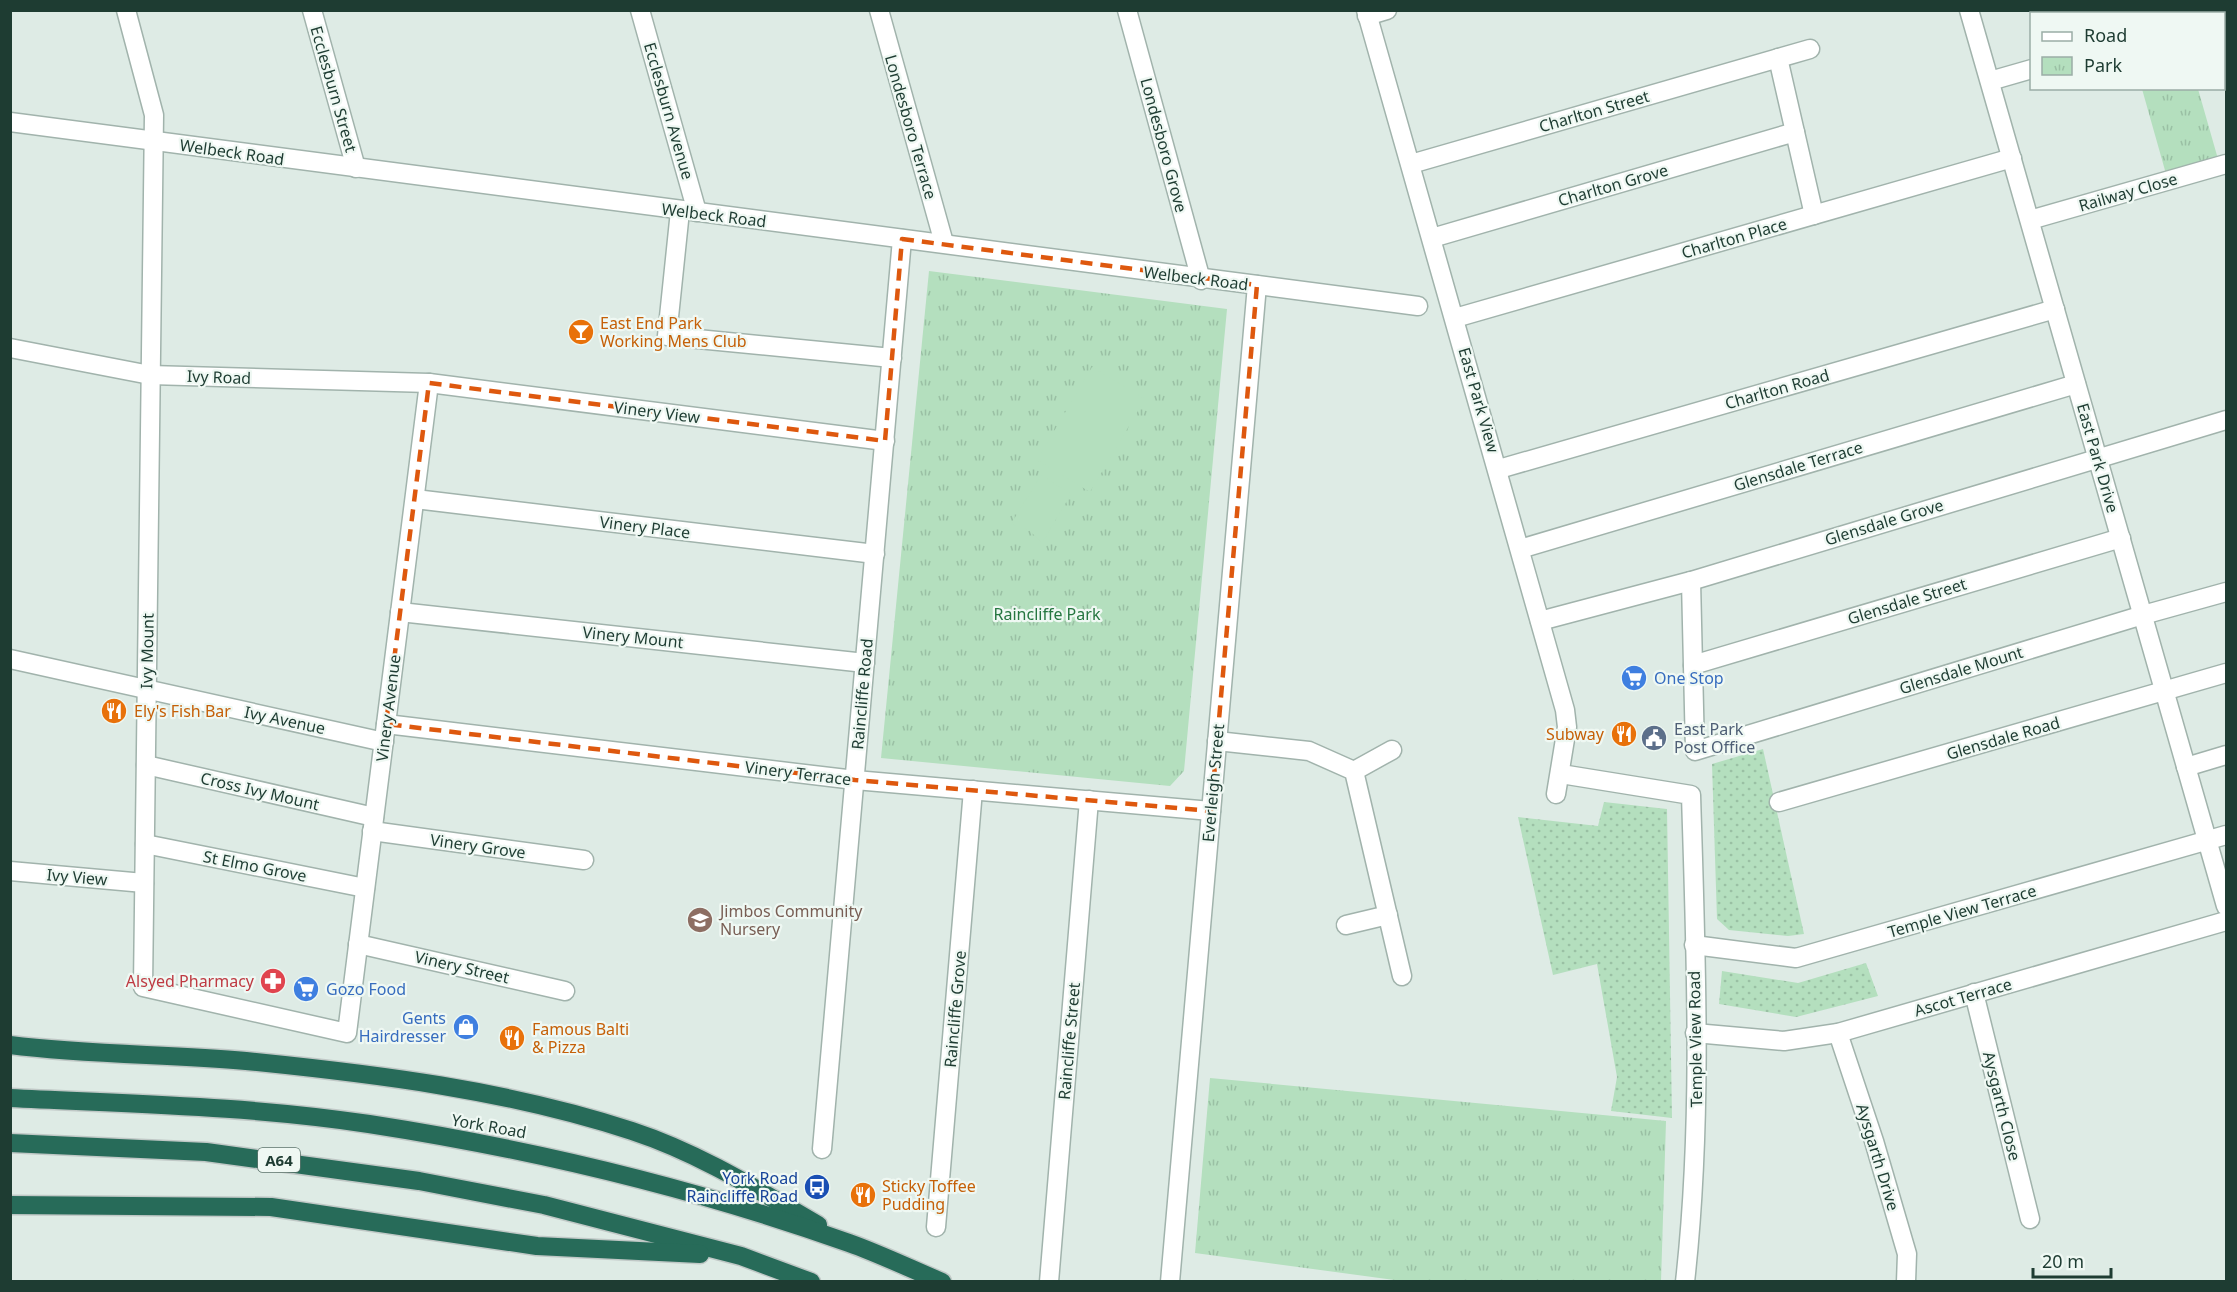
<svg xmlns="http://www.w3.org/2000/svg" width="2237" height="1292" font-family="'Noto Sans',sans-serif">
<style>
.grass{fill:url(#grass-dots)}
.park{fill:url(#park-tufts)}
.pitch{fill:#b4dfbe}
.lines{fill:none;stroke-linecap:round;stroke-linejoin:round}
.street-casing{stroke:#a1b3ac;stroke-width:21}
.highway-casing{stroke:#c0c8c6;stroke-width:21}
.street{stroke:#fff;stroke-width:18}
.highway{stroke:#276b59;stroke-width:18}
.marked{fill:none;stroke:#de580e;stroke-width:4.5;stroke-dasharray:12 8;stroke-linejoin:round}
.labels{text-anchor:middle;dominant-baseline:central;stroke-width:4.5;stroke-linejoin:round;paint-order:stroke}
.shield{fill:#eff8f3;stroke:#5d746c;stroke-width:1.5}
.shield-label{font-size:15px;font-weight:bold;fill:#1e3c32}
.street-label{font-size:16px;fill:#1e3c32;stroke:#eff8f3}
.food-label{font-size:16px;fill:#c56008;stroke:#eff8f3;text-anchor:start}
.park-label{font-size:16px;fill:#257640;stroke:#eff8f3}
.shop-label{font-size:16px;fill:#366cbe;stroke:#eff8f3;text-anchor:start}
.service-label{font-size:16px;fill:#4e5e75;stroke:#eff8f3;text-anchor:start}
.education-label{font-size:16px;fill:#785e54;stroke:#eff8f3;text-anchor:start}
.health-label{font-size:16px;fill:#be3a42;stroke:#eff8f3;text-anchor:end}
.transit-label{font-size:16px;fill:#164399;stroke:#eff8f3;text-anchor:end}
</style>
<defs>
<pattern id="grass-dots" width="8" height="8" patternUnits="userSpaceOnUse" patternTransform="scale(1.5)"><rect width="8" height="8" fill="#b4dfbe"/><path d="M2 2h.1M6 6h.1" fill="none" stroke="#9ac0a4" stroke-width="1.8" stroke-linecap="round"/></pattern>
<pattern id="park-tufts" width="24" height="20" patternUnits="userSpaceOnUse" patternTransform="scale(1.5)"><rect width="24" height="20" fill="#b4dfbe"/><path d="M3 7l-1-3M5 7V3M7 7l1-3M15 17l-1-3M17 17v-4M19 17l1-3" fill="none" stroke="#9ac0a4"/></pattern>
</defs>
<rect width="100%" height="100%" fill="#deebe5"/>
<!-- grass -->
<g class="grass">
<path d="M1763 749 1804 934 1788 936 1729 930 1717 919 1712 764Z"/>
<path d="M1604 802 1667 809 1672 1118 1611 1111 1617 1077 1597 964 1553 975 1518 817 1598 826Z"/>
<path d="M1866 963 1878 996 1796 1017 1719 1004 1722 971 1798 983Z"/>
</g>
<!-- park -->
<g class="park">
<path d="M2142 89H2198L2220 166 2168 181Z"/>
<path d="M929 271 1227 309 1184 771 1170 786 881 758Z"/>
<path d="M1210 1078 1666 1121 1661 1281 1409 1282 1195 1253Z"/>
</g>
<!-- pitch -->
<g class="pitch">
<path d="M1092 367 1145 399 1090 492 1037 460Z"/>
<path d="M1041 475 1071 494 1042 543 1029 530 1011 524Z"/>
</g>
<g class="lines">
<!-- street casing -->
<g class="street-casing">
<g id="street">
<path d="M126 10 154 115 143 987 347 1033 429 383"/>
<path d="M312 10 356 168"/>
<path d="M640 10 697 212"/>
<path d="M879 10 944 243"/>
<path d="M1127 10 1201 280"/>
<path d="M1366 10 1565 710 1567 727 1556 794"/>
<path d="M1969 10 2226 906"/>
<path d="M2224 14H2226"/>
<path d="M1367 16 1387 10"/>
<path d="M1778 58 1814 215"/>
<path d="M1990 81 2032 69"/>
<path d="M10 122 1418 306"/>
<path d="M1411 164 1810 49"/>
<path d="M680 211 667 336 892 358"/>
<path d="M2030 220 2226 164"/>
<path d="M1432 238 1795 132"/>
<path d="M1455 318 2012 158"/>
<path d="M10 348 150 375 429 383 885 441"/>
<path d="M1499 469 2055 309"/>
<path d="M415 499 875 554"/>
<path d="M1520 549 2076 384"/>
<path d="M1691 581 1695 751 2143 615 2226 592"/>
<path d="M400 612 865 663"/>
<path d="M1540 621 1691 581 2226 420"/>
<path d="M10 659 384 742"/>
<path d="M1693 665 2121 538"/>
<path d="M386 724 855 780 1211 811"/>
<path d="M1217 741 1309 751 1354 771 1402 976"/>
<path d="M146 765 374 817"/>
<path d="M2186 767 2226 755"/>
<path d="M1354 771 1392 750"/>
<path d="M1561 774 1691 795C1696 957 1703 1121 1685 1282"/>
<path d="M1779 802 2226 673"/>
<path d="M372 831 584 860"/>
<path d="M145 844 365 888"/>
<path d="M10 871 144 883"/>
<path d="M1346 925 1388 915"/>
<path d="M358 944 565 991"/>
<path d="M1694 945 1796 958 2226 835"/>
<path d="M1974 993 2030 1219"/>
<path d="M1695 1033 1784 1041 1838 1033 2226 921"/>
<path d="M1838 1033 1874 1141 1907 1254 1906 1282"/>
<path d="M822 1149 902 239"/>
<path d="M936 1227 973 790"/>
<path d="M1049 1282 1089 800"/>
<path d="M1170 1282 1257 285"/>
</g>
</g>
<!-- highway casing -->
<g class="highway-casing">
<g id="highway">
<path d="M10 1045C88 1055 167 1054 246 1061 376 1074 507 1090 632 1131 699 1153 758 1190 818 1225"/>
<path d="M10 1098C130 1104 251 1106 369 1124 531 1149 694 1188 849 1243 880 1254 911 1269 942 1282"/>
<path d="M10 1143 206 1152 419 1181 544 1205 741 1256 811 1282"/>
<path d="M10 1205 271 1207 537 1246 700 1254"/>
</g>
</g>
<!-- street -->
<use href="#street" class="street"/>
<!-- highway -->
<use href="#highway" class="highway"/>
</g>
<!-- marked area -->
<path class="marked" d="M902 239 1257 285 1211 811 855 780 386 724 429 383 885 441Z"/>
<!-- icons -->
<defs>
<g id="bar-disc" transform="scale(1.35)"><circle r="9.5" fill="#e8710a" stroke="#eff8f3"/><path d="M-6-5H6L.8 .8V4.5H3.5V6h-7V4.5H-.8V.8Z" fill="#fff"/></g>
<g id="supermarket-disc" transform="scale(1.35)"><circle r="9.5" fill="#3f7fe0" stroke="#eff8f3"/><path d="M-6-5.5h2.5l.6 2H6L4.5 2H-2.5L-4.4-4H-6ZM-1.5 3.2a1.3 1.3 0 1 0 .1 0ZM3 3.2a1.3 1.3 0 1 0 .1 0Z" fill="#fff"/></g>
<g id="restaurant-disc" transform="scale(1.35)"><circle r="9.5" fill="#e8710a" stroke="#eff8f3"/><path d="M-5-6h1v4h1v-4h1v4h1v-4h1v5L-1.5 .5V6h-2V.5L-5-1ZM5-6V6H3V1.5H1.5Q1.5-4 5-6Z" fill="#fff"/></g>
<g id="civic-disc" transform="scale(1.35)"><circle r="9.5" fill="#5c6f8a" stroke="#eff8f3"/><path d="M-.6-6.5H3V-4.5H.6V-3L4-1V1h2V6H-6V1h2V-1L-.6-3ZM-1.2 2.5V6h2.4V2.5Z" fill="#fff"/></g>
<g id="school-disc" transform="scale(1.35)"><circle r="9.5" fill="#8d6e63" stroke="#eff8f3"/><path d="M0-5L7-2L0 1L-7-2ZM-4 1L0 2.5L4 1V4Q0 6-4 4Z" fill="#fff"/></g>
<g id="pharmacy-disc" transform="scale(1.35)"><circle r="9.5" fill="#e0444e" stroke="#eff8f3"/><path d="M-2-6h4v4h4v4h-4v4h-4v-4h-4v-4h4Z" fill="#fff"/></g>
<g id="shop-disc" transform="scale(1.35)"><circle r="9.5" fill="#3f7fe0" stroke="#eff8f3"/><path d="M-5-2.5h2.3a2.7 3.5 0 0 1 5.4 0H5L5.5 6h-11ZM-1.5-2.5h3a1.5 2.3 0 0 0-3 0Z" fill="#fff"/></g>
<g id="bus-disc" transform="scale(1.35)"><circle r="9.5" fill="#1a4fb4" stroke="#eff8f3"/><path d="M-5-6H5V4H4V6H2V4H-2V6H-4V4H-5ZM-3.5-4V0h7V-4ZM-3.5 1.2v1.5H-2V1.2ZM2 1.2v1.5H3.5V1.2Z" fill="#fff"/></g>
</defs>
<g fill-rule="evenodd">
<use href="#bar-disc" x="581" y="332"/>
<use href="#supermarket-disc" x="1634" y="678"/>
<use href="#restaurant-disc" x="114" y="711"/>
<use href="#restaurant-disc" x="1624" y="734"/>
<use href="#civic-disc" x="1654" y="738"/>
<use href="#school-disc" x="700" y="920"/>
<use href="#pharmacy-disc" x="273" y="981"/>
<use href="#supermarket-disc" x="306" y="989"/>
<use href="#shop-disc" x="466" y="1027"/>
<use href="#restaurant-disc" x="512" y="1038"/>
<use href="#bus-disc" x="817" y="1187"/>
<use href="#restaurant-disc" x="863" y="1195"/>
</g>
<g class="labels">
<!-- shield labels -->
<rect class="shield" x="258" y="1148" width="42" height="24" rx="4.5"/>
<g class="shield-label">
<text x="279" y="1160">A64</text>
</g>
<!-- street labels -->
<g class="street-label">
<text transform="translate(334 89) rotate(74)">Ecclesburn Street</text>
<text transform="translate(669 111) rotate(74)">Ecclesburn Avenue</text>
<text transform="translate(1594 111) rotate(-16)">Charlton Street</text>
<text transform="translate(911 127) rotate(74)">Londesboro Terrace</text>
<text transform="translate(1164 145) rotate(75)">Londesboro Grove</text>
<text transform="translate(232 152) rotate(8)">Welbeck Road</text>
<text transform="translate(1613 185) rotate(-16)">Charlton Grove</text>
<text transform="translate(2128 192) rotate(-16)">Railway Close</text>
<text transform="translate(714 215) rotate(7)">Welbeck Road</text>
<text transform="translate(1734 238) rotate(-16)">Charlton Place</text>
<text transform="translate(1196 278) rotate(7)">Welbeck Road</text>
<text transform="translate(219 377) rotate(2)">Ivy Road</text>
<text transform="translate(1777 389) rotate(-16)">Charlton Road</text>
<text transform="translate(1479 400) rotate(74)">East Park View</text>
<text transform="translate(657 412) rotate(7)">Vinery View</text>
<text transform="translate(2098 458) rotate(74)">East Park Drive</text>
<text transform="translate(1798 466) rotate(-17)">Glensdale Terrace</text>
<text transform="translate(1884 522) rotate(-17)">Glensdale Grove</text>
<text transform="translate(645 527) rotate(7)">Vinery Place</text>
<text transform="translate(1907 601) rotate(-17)">Glensdale Street</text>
<text transform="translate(633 637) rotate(6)">Vinery Mount</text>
<text transform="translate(147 651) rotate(-89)">Ivy Mount</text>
<text transform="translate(1961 670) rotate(-17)">Glensdale Mount</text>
<text transform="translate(862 694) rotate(-85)">Raincliffe Road</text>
<text transform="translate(388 708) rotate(-83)">Vinery Avenue</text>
<text transform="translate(285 720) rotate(12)">Ivy Avenue</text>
<text transform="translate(2003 738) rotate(-16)">Glensdale Road</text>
<text transform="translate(798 773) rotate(7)">Vinery Terrace</text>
<text transform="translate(1213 783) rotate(-85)">Everleigh Street</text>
<text transform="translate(260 791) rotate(13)">Cross Ivy Mount</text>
<text transform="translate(478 846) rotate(8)">Vinery Grove</text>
<text transform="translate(255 866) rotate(11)">St Elmo Grove</text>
<text transform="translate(77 877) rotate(5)">Ivy View</text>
<text transform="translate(1962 911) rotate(-16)">Temple View Terrace</text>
<text transform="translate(462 967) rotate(13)">Vinery Street</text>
<text transform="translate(1963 997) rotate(-16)">Ascot Terrace</text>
<text transform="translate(955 1009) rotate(-85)">Raincliffe Grove</text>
<text transform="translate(1695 1039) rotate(-91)">Temple View Road</text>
<text transform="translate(1069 1041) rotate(-85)">Raincliffe Street</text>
<text transform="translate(2002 1106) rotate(76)">Aysgarth Close</text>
<text transform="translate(489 1126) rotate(10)">York Road</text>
<text transform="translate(1878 1157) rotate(73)">Aysgarth Drive</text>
</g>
<!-- food labels -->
<g class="food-label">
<text x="600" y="323">East End Park<tspan x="600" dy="18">Working Mens Club</tspan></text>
<text x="134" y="711">Ely's Fish Bar</text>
<text x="1604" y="734" text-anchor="end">Subway</text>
<text x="532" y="1029">Famous Balti<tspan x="532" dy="18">&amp; Pizza</tspan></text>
<text x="882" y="1186">Sticky Toffee<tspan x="882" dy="18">Pudding</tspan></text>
</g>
<!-- park labels -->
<g class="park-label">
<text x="1047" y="614">Raincliffe Park</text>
</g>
<!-- shop labels -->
<g class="shop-label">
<text x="1654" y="678">One Stop</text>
<text x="326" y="989">Gozo Food</text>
<text x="446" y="1018" text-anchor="end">Gents<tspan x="446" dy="18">Hairdresser</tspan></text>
</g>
<!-- service labels -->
<g class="service-label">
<text x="1674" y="729">East Park<tspan x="1674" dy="18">Post Office</tspan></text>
</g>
<!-- education labels -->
<g class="education-label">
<text x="720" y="911">Jimbos Community<tspan x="720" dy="18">Nursery</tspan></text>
</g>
<!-- health labels -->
<g class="health-label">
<text x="254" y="981">Alsyed Pharmacy</text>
</g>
<!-- transit labels -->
<g class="transit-label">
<text x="798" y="1178">York Road<tspan x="798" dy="18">Raincliffe Road</tspan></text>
</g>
</g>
<!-- border -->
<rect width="2237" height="1292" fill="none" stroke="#1e3c32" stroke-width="24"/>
<!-- legend -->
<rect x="2030" y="12" width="195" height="78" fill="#eff8f3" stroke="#9bada6" stroke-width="1.5"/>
<rect x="2042" y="32" width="30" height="9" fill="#ffffff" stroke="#9bada6" stroke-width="1.5"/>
<text x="2084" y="42" font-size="18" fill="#1e3c32">Road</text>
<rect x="2042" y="57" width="30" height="18" fill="url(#park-tufts)" stroke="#9bada6" stroke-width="1.5"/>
<text x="2084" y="72" font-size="18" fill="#1e3c32">Park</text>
<!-- scale -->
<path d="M2033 1268v9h78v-9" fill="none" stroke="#1e3c32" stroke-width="3"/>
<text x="2042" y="1268" font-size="18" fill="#1e3c32" stroke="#eff8f3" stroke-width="4.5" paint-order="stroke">20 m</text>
</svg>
